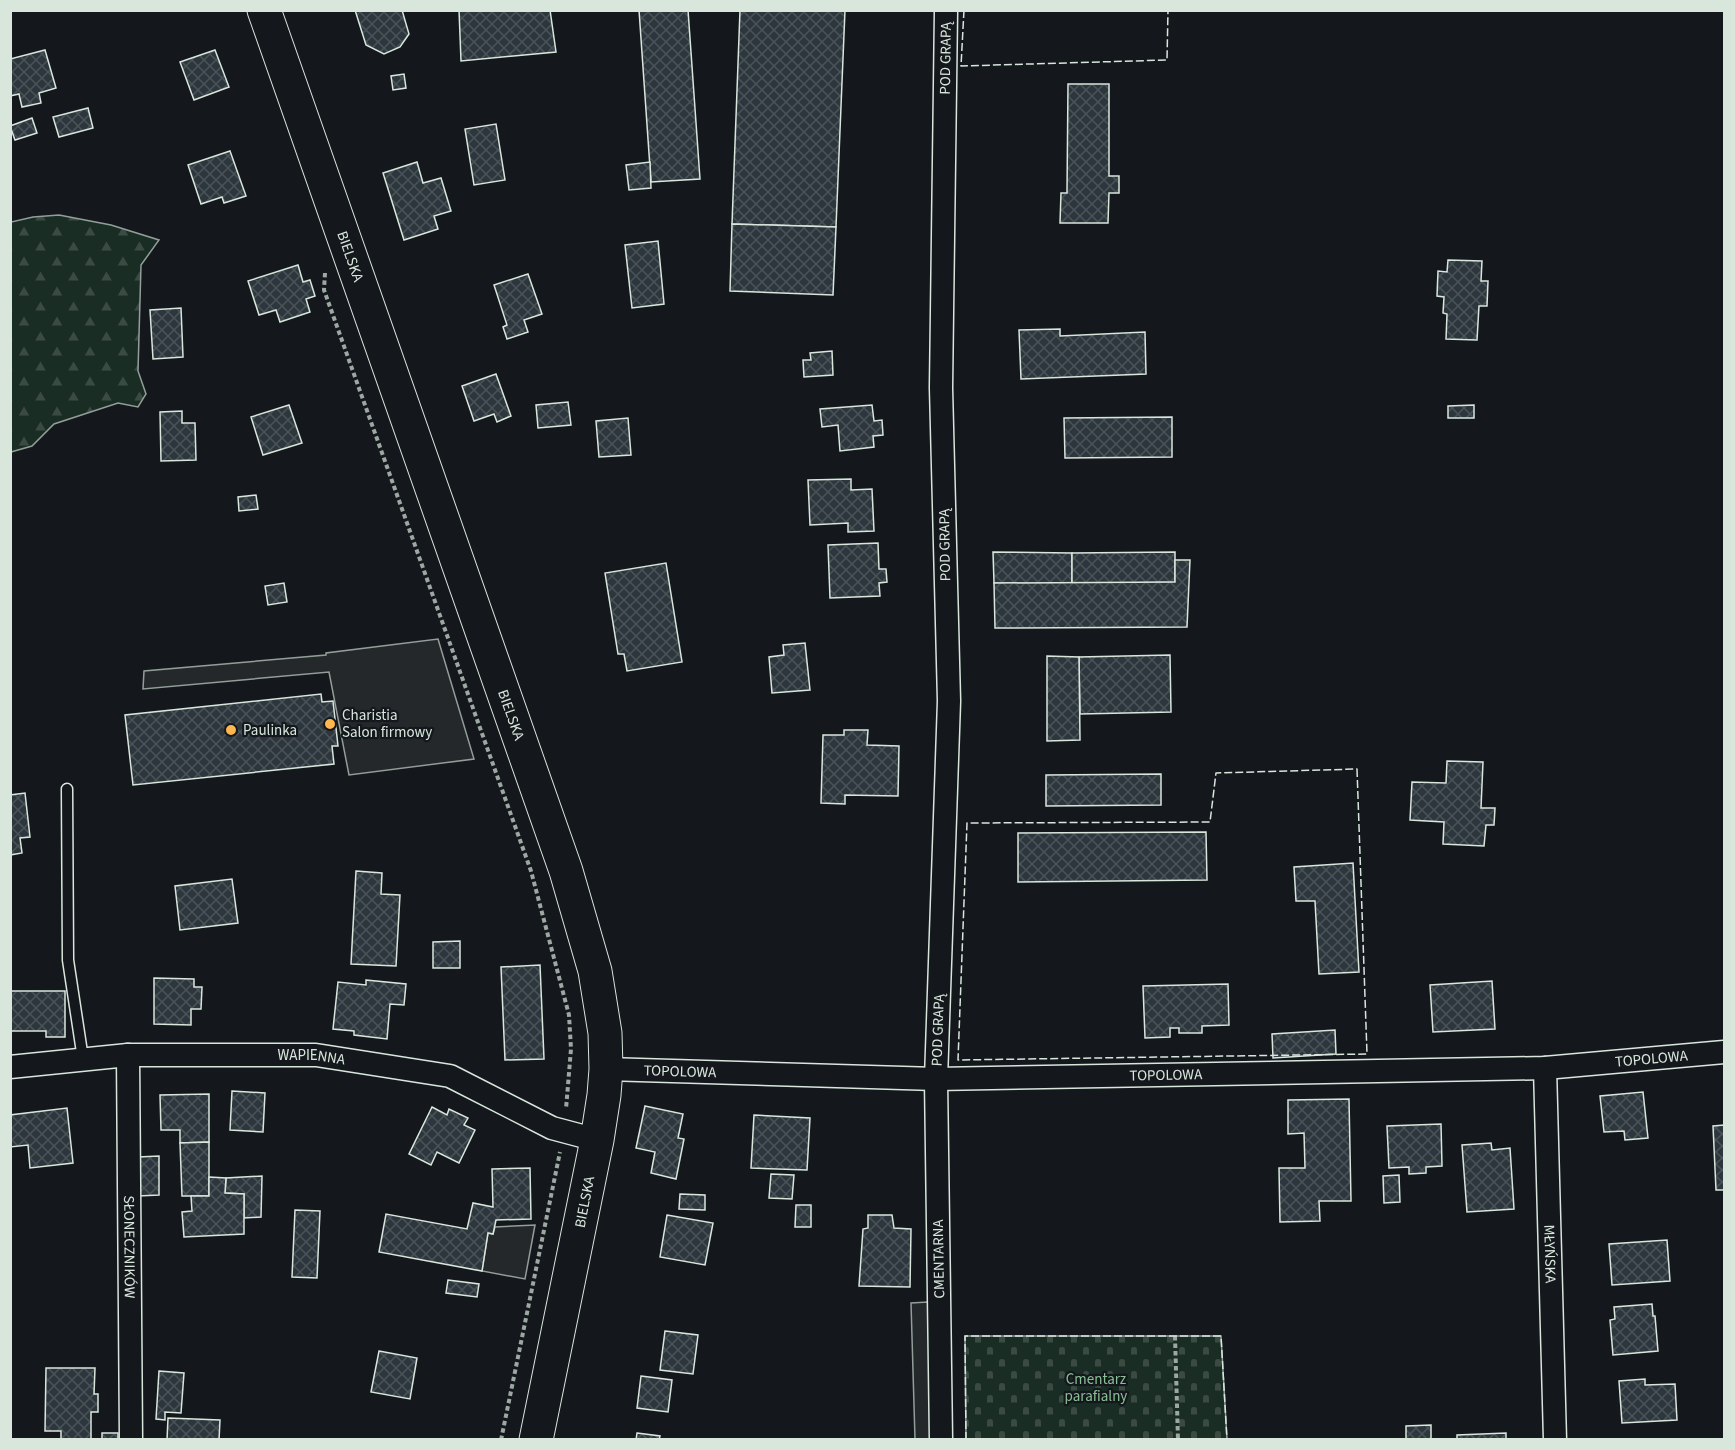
<svg xmlns="http://www.w3.org/2000/svg" width="1735" height="1450" font-family="'Source Sans 3',sans-serif">
<style>
.forest{fill:url(#forest-firs);stroke:#939e99;stroke-width:1.5}
.cemetery{fill:url(#cemetery-stones);stroke:#939e99;stroke-width:1.5}
.parking{fill:#24282b;stroke:#939e99;stroke-width:1.5}
.building{fill:url(#building-cross-hatch);stroke:#d8e6dc;stroke-width:1.5}
.lines{fill:none;stroke-linecap:round;stroke-linejoin:round}
.lane-casing{stroke:#d8e6dc;stroke-width:13}
.street-casing{stroke:#d8e6dc;stroke-width:25}
.primary-casing{stroke:#d8e6dc;stroke-width:35}
.path{stroke:#9da8a2;stroke-width:4;stroke-dasharray:4.5 3;stroke-linecap:butt}
.lane{stroke:#14181c;stroke-width:10}
.street{stroke:#14181c;stroke-width:22}
.primary{stroke:#14181c;stroke-width:33}
.fence{stroke:#d8e6dc;stroke-width:1.5;stroke-dasharray:8 3;stroke-linecap:butt}
.poi-dot{fill:#ffb74d;stroke:#14181c;stroke-width:2}
.labels{text-anchor:middle;dominant-baseline:central;stroke-width:4.5;stroke-linejoin:round;paint-order:stroke}
.street-label{font-size:15px;fill:#d8e6dc;stroke:#14181c}
.poi-label{font-size:15px;fill:#d8e6dc;stroke:#14181c;text-anchor:start}
.park-label{font-size:15px;fill:#8ac095;stroke:#14181c}
</style>
<defs>
<pattern id="forest-firs" width="22" height="20" patternUnits="userSpaceOnUse" patternTransform="scale(1.5)"><rect width="22" height="20" fill="#1a2d24"/><path d="M5 1l3.5 6h-7zM16 11l3.5 6h-7z" fill="#3b4b43"/></pattern>
<pattern id="cemetery-stones" width="16" height="16" patternUnits="userSpaceOnUse" patternTransform="scale(1.5)"><rect width="16" height="16" fill="#1a2d24"/><path d="M2 7V4a2 2 0 0 1 4 0v3zM10 15v-3a2 2 0 0 1 4 0v3z" fill="#3b4b43"/></pattern>
<pattern id="building-cross-hatch" width="8" height="8" patternUnits="userSpaceOnUse" patternTransform="scale(1.5)"><rect width="8" height="8" fill="#2c363c"/><path d="M0 0l8 8M0 8l8-8" fill="none" stroke="#4a5358"/></pattern>
</defs>
<rect width="100%" height="100%" fill="#14181c"/>
<!-- forest -->
<path class="forest" d="M59 215 111 225 159 240 141 265 138 371 146 394 138 407 118 403 54 424 32 446 11 452V222L33 217Z"/>
<!-- cemetery -->
<path class="cemetery" d="M965 1336H1221L1227 1439H966Z"/>
<!-- parking -->
<g class="parking">
<path d="M438 639 474 759 349 775 329 672 143 689 144 671 326 655V653Z"/>
<path d="M535 1225 525 1279 482 1271 488 1233 493 1234 495 1227Z"/>
<path d="M928 1302 932 1439H915L911 1303Z"/>
</g>
<!-- building -->
<g class="building">
<path d="M355 10H402L409 34 400 47 384 54 366 45Z"/>
<path d="M459 10H550L556 52 461 61Z"/>
<path d="M639 10H688L700 179 651 182Z"/>
<path d="M740 10H845L836 227 732 224Z"/>
<path d="M45 50 56 88 39 93 41 103 22 107 19 94 10 96V59Z"/>
<path d="M215 50 229 87 194 100 180 62Z"/>
<path d="M404 74 406 88 393 90 391 76Z"/>
<path d="M1068 84H1109V176H1119V193H1109L1108 223H1060L1061 193H1067Z"/>
<path d="M88 108 93 128 59 137 53 117Z"/>
<path d="M32 118 37 133 15 140 10 126Z"/>
<path d="M496 124 505 180 474 185 465 129Z"/>
<path d="M230 151 246 196 224 203 222 197 201 204 188 165Z"/>
<path d="M417 162 423 183 441 178 451 211 434 216 438 229 404 240 383 173Z"/>
<path d="M650 162 651 188 629 190 626 165Z"/>
<path d="M732 224 836 227 833 295 730 291Z"/>
<path d="M658 241 664 304 632 308 625 245Z"/>
<path d="M1448 260 1482 261 1481 281H1488L1487 306H1479L1477 340 1446 339 1447 314 1443 313 1444 297 1437 296 1438 271 1447 272Z"/>
<path d="M298 265 303 282 310 280 315 296 306 299 310 312 280 322 276 310 259 315 248 281Z"/>
<path d="M528 274 542 314 524 320 528 332 507 339 503 327 507 325 494 285Z"/>
<path d="M181 308 183 357 153 359 150 310Z"/>
<path d="M1060 329V336L1145 332 1146 374 1021 379 1019 330Z"/>
<path d="M832 351 833 375 804 377 803 360H811L810 353Z"/>
<path d="M496 374 511 416 497 422 494 414 474 421 462 386Z"/>
<path d="M568 402 571 425 538 428 536 405Z"/>
<path d="M289 405 302 443 263 455 251 417Z"/>
<path d="M872 405 874 421 882 420 883 435 873 436 874 447 840 451 838 425 822 427 820 409Z"/>
<path d="M1474 405V418H1448V406Z"/>
<path d="M182 411V423H195L196 460 161 461 160 412Z"/>
<path d="M1172 417V457L1065 458 1064 418Z"/>
<path d="M628 418 631 455 599 457 596 421Z"/>
<path d="M851 479V490L872 489 874 531 848 532V523L810 525 808 480Z"/>
<path d="M256 495 258 509 239 511 238 497Z"/>
<path d="M878 543 879 569H886L887 582 879 583 880 596 830 598 828 545Z"/>
<path d="M993 552 1072 553V584L994 583Z"/>
<path d="M1175 552V582L1072 584V553Z"/>
<path d="M1175 560H1190L1187 627 995 628 994 583 1175 582Z"/>
<path d="M666 563 682 662 627 671 624 654H618L605 573Z"/>
<path d="M284 583 287 602 268 605 265 586Z"/>
<path d="M805 643 810 690 772 693 769 657 784 655 783 645Z"/>
<path d="M1170 655 1171 712 1080 714 1079 657Z"/>
<path d="M1047 656 1079 657 1080 740 1047 741Z"/>
<path d="M321 694 322 702 333 701 338 746H332L334 764 133 785 125 715Z"/>
<path d="M844 730H868L867 745 899 746 898 796 845 795V804L821 803 823 735H844Z"/>
<path d="M1447 761 1483 762 1481 808H1495L1494 825H1486L1484 846 1443 844 1444 822 1410 820 1412 782 1446 783Z"/>
<path d="M1161 774V805L1046 806V775Z"/>
<path d="M25 793 30 837 20 838 22 853 10 855V795Z"/>
<path d="M1206 832 1207 880 1018 882V833Z"/>
<path d="M1353 863 1359 972 1319 974 1315 901H1296L1294 867Z"/>
<path d="M356 871 382 873 381 894 400 895 396 966 351 964Z"/>
<path d="M232 879 238 923 180 930 175 886Z"/>
<path d="M460 941V968H433V942Z"/>
<path d="M540 965 544 1059 505 1060 501 967Z"/>
<path d="M154 978 194 979V987H202L201 1009H191V1025L154 1024Z"/>
<path d="M366 980 406 984 404 1005 390 1004 387 1039 354 1035V1031L333 1029 338 982 366 985Z"/>
<path d="M1492 981 1495 1029 1433 1032 1430 985Z"/>
<path d="M1228 984 1229 1025 1202 1026V1033H1179V1028H1170V1037L1145 1038 1143 986Z"/>
<path d="M10 991H65V1037H46V1031H10Z"/>
<path d="M1335 1030 1336 1054 1273 1058 1272 1034Z"/>
<path d="M232 1091 265 1093 263 1132 230 1130Z"/>
<path d="M1643 1092 1648 1138 1625 1140 1624 1131 1604 1132 1600 1096Z"/>
<path d="M209 1094V1142L180 1143V1130H161L160 1095Z"/>
<path d="M1349 1099 1351 1201H1319L1320 1221 1280 1222 1279 1168H1305L1304 1133 1288 1134V1100Z"/>
<path d="M645 1106 683 1114 678 1138 684 1139 676 1179 651 1173 655 1152 636 1148Z"/>
<path d="M432 1107 447 1115 449 1109 468 1118 464 1125 475 1130 459 1163 437 1152 431 1165 409 1154Z"/>
<path d="M67 1108 73 1163 30 1168 28 1145 10 1147V1115Z"/>
<path d="M754 1115 810 1118 807 1170 751 1168Z"/>
<path d="M1441 1124 1442 1166 1426 1167V1173L1409 1174V1167L1389 1168 1387 1126Z"/>
<path d="M1724 1125V1190H1716L1713 1126Z"/>
<path d="M209 1142V1196H182L180 1143Z"/>
<path d="M1491 1143 1492 1150 1510 1148 1514 1209 1467 1212 1462 1145Z"/>
<path d="M159 1156V1195L138 1196V1157Z"/>
<path d="M530 1168 531 1219 496 1220 493 1234 488 1233 482 1271 379 1252 386 1214 467 1229 473 1203 493 1207 492 1169Z"/>
<path d="M771 1174 794 1175 792 1199 769 1198Z"/>
<path d="M1399 1175 1400 1202 1384 1203 1383 1176Z"/>
<path d="M262 1176 261 1217 244 1218V1194L225 1193 226 1178Z"/>
<path d="M209 1177 226 1178 225 1193 244 1194V1234L184 1237 182 1212 192 1211 191 1196H209Z"/>
<path d="M680 1194 705 1195V1210L679 1209Z"/>
<path d="M796 1205H811V1227H795Z"/>
<path d="M295 1210 320 1211 317 1278 292 1277Z"/>
<path d="M667 1215 713 1223 705 1265 660 1257Z"/>
<path d="M868 1215H892L894 1228 911 1229 910 1287 859 1286 863 1229 868 1228Z"/>
<path d="M1667 1240 1670 1281 1612 1285 1609 1244Z"/>
<path d="M448 1280 479 1284 477 1297 446 1293Z"/>
<path d="M1652 1304 1653 1316H1655L1658 1351 1613 1355 1610 1320 1615 1319 1614 1307Z"/>
<path d="M665 1331 698 1335 693 1374 660 1370Z"/>
<path d="M379 1351 417 1358 410 1399 371 1392Z"/>
<path d="M46 1368H95L94 1394H98V1412H91V1440H61V1431H45Z"/>
<path d="M159 1371 184 1373 181 1413 165 1412V1420L156 1419Z"/>
<path d="M641 1376 672 1380 668 1412 637 1408Z"/>
<path d="M1645 1379V1385L1675 1384 1677 1420 1622 1423 1619 1381Z"/>
<path d="M168 1418 220 1420 219 1440H167Z"/>
<path d="M1431 1425V1440H1406V1426Z"/>
<rect x="102" y="1433" width="16" height="7"/>
<path d="M637 1433 660 1436 659 1440H636Z"/>
<path d="M1506 1433V1440H1457V1435Z"/>
</g>
<g class="lines">
<!-- lane casing -->
<g class="lane-casing">
<path id="lane" d="M67 789 68 960 83 1059"/>
</g>
<!-- street casing -->
<g class="street-casing">
<g id="street">
<path id="s1" d="M128 1055 131 1440"/>
<path id="s2" d="M10 1067 128 1055H316L450 1076 552 1128 597 1140"/>
<path id="s3" d="M1545 1068 1555 1440"/>
<path id="s4" d="M606 1069 936 1079 1545 1068 1724 1052"/>
<path id="s5" d="M941 1440 936 1079 949 701 941 388 946 10"/>
</g>
</g>
<!-- primary casing -->
<g class="primary-casing">
<g id="primary">
<path id="s6" d="M264 10 566 871 595 971 605 1033 606 1069 604 1095 597 1140 536 1440"/>
</g>
</g>
<!-- path -->
<g class="path">
<path d="M325 273 324 290 531 871 569 1015 571 1049 566 1109"/>
<path d="M1175 1336 1178 1440"/>
<path d="M501 1440 560 1152"/>
</g>
<!-- lane -->
<use href="#lane" class="lane"/>
<!-- street -->
<use href="#street" class="street"/>
<!-- primary -->
<use href="#primary" class="primary"/>
<!-- fence -->
<g class="fence">
<path d="M964 10 961 66 1167 60 1168 10"/>
<path d="M1357 769 1367 1054 958 1060 967 823 1210 822 1216 773Z"/>
<path d="M966 1440 965 1336H1221L1227 1440"/>
</g>
</g>
<!-- markers -->
<g class="poi-dot">
<circle cx="330" cy="724" r="6"/>
<circle cx="231" cy="730" r="6"/>
</g>
<g class="labels">
<!-- street labels -->
<g class="street-label">
<text stroke="none"><textPath href="#s5" startOffset="1382">POD GRAPĄ</textPath></text>
<text stroke="none"><textPath href="#s6" startOffset="261">BIELSKA</textPath></text>
<text transform="translate(945 545) rotate(-91)">POD GRAPĄ</text>
<text stroke="none"><textPath href="#s6" startOffset="747">BIELSKA</textPath></text>
<text stroke="none"><textPath href="#s5" startOffset="410">POD GRAPĄ</textPath></text>
<text stroke="none"><textPath href="#s2" startOffset="302">WAPIENNA</textPath></text>
<text stroke="none"><textPath href="#s4" startOffset="1046">TOPOLOWA</textPath></text>
<text stroke="none"><textPath href="#s4" startOffset="74">TOPOLOWA</textPath></text>
<text stroke="none"><textPath href="#s4" startOffset="560">TOPOLOWA</textPath></text>
<text transform="translate(585 1202) rotate(-79)">BIELSKA</text>
<text stroke="none"><textPath href="#s1" startOffset="192">SŁONECZNIKÓW</textPath></text>
<text stroke="none"><textPath href="#s3" startOffset="186">MŁYŃSKA</textPath></text>
<text transform="translate(939 1259) rotate(-91)">CMENTARNA</text>
</g>
<!-- poi labels -->
<g class="poi-label">
<text x="342" y="715">Charistia<tspan x="342" dy="17">Salon firmowy</tspan></text>
<text x="243" y="730">Paulinka</text>
</g>
<!-- park labels -->
<g class="park-label">
<text x="1096" y="1379">Cmentarz<tspan x="1096" dy="17">parafialny</tspan></text>
</g>
</g>
<!-- border -->
<rect width="1735" height="1450" fill="none" stroke="#d8e6dc" stroke-width="24"/>
</svg>
